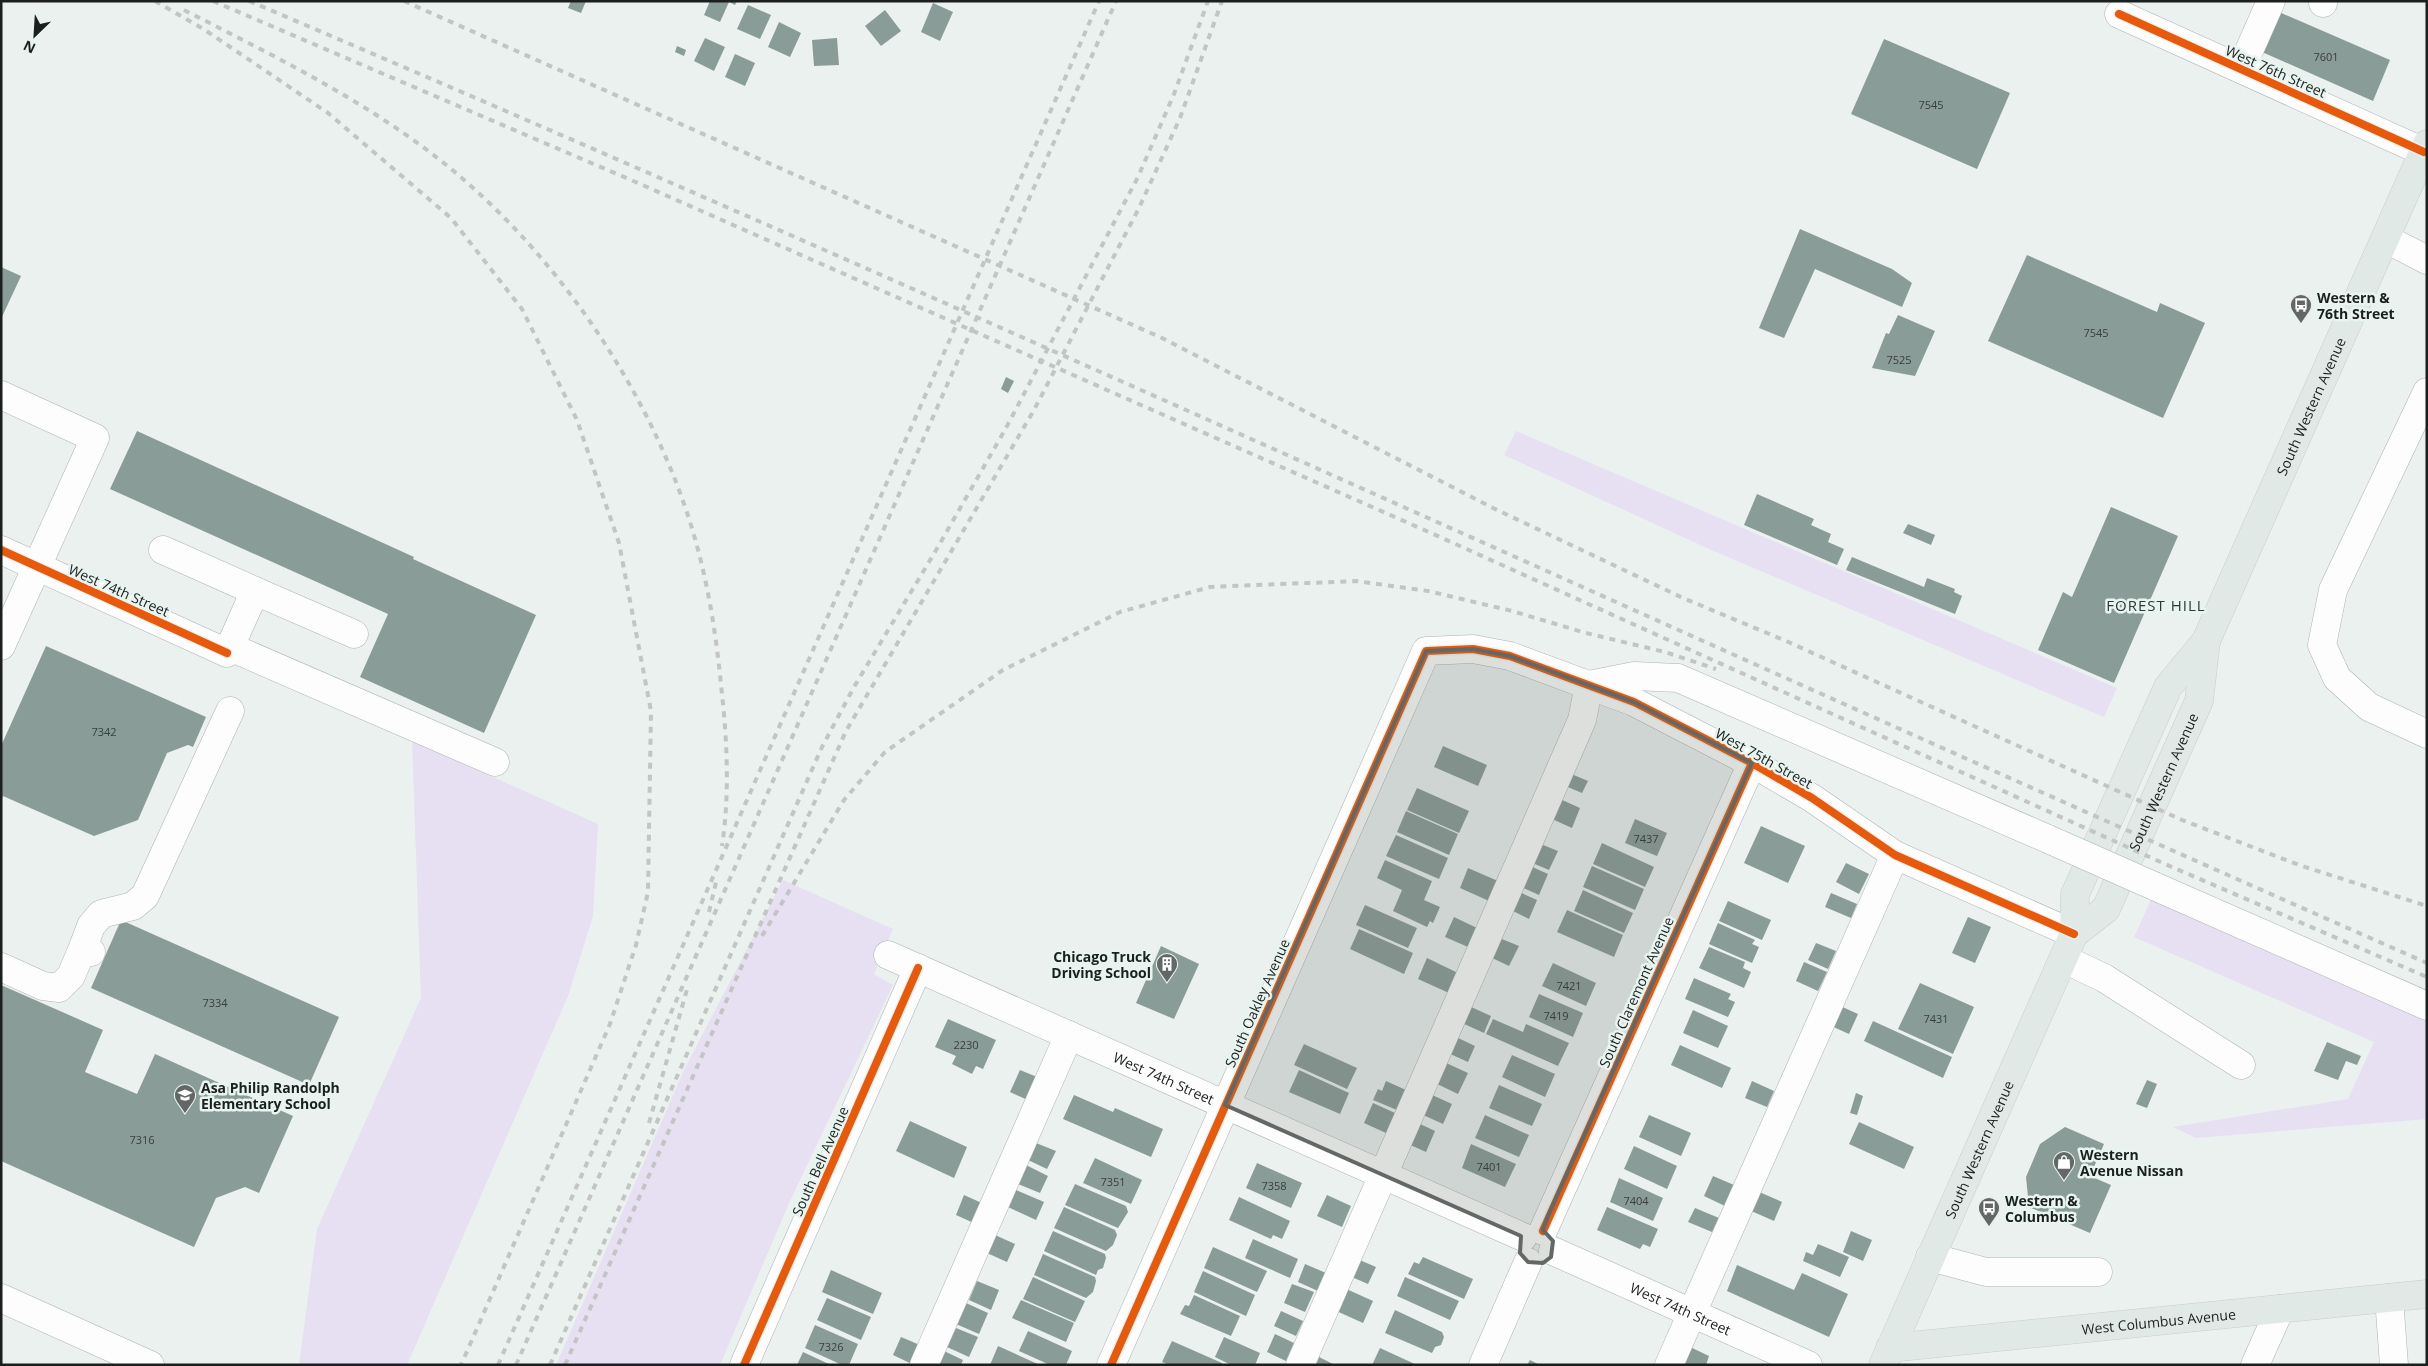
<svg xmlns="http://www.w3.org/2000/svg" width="2428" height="1366" font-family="'Open Sans',sans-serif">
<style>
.green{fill:#e7e0f2}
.building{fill:#8a9c97}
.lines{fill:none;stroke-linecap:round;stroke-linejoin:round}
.minor-casing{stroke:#aeb3b1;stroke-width:29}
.major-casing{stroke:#cacdcb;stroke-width:29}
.minor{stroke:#fcfdfc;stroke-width:28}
.major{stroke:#e0e9e6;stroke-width:28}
.rail{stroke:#c3c4c4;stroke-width:4;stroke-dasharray:6 6;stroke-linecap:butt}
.minor-bridge-casing{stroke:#aeb3b1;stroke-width:29;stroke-linecap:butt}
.minor-bridge{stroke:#fcfdfc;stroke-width:28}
.cycleway-casing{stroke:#e7f4ef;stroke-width:11}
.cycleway{stroke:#e8590c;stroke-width:8}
.marked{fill:#636866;fill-opacity:0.2;stroke:#636866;stroke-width:4;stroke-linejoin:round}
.labels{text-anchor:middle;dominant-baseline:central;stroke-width:5;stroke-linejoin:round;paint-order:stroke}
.number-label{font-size:11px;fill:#373e3c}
.street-label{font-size:14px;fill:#1b1f1d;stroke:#e7f4ef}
.poi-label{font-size:14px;font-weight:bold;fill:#1b1f1d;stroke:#e7f4ef;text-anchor:start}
.neighbourhood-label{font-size:15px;letter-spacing:1px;fill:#2e3834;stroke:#e7f4ef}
</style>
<rect width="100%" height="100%" fill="#eaf1ee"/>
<!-- green -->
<g class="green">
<path d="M1516 431 2117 688 2104 717 1709 549 1504 455Z"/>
<path d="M412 741 598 824 593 916 568 996 407 1365H299L317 1229 421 998Z"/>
<path d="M783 880 893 929 874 974 893 985 789 1203 720 1365H556L684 1070Z"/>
<path d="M2151 900 2427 1021V1119L2196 1138 2173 1127 2348 1099 2374 1042 2134 937Z"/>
</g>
<!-- building -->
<g class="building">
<path d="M571 1H586L581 13 568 8Z"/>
<path d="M710 1H737L735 5 729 2 720 22 704 15Z"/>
<path d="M933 3 953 12 940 41 921 32Z"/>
<path d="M748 5 771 15 760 39 737 29Z"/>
<path d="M885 10 901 31 881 46 865 26Z"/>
<path d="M2279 12 2390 60 2373 101 2262 52Z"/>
<path d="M779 22 801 33 790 57 768 47Z"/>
<path d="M705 38 725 47 714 71 694 61Z"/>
<path d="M837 38 839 65 814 66 812 40Z"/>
<path d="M1884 39 2010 93 1977 169 1851 114Z"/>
<path d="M677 46 686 50 684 56 675 52Z"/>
<path d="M735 54 755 63 745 86 725 77Z"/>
<path d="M1800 229 1892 269 1912 283 1902 307 1815 269 1784 338 1759 328Z"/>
<path d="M2027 255 2157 312 2160 303 2205 323 2163 418 1988 341Z"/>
<path d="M1 267 21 276 1 319Z"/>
<path d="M1898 315 1935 331 1915 376 1872 368 1886 333 1889 334Z"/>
<path d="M1006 377 1014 381 1008 393 1001 389Z"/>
<path d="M137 431 414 557 413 559 536 615 484 733 360 677 388 614 110 489Z"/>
<path d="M1757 494 1814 519 1811 525 1831 534 1828 542 1844 549 1837 565 1744 525Z"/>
<path d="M2111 507 2178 536 2114 683 2038 650 2063 592 2072 597Z"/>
<path d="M1908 524 1935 535 1931 545 1903 533Z"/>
<path d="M1852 557 1924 587 1927 578 1955 589 1954 592 1962 596 1955 614 1846 570Z"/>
<path d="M46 646 206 717 193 747 188 745 167 753 138 820 94 836 3 796 1 801V746Z"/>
<path d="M1443 746 1487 765 1478 786 1434 767Z"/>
<path d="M1569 773 1588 781 1582 793 1563 785Z"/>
<path d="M1417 788 1469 811 1459 833 1407 810Z"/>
<path d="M1560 799 1580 808 1572 828 1552 819Z"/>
<path d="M1406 811 1458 834 1449 855 1397 832Z"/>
<path d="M1635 819 1667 833 1657 856 1625 843Z"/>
<path d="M1761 826 1805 846 1788 883 1744 863Z"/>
<path d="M1396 835 1448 858 1439 879 1386 856Z"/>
<path d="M1538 843 1558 851 1549 870 1530 862Z"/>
<path d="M1602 843 1654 867 1645 887 1593 864Z"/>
<path d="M1385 860 1432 881 1424 900 1440 907 1433 923 1430 921 1427 927 1393 911 1402 890 1377 878Z"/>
<path d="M1846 863 1869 874 1859 894 1836 882Z"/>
<path d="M1528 865 1548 874 1539 895 1519 886Z"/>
<path d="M1592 866 1644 889 1635 910 1583 887Z"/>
<path d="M1468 868 1498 881 1489 901 1460 888Z"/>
<path d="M1583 890 1633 913 1624 933 1574 911Z"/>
<path d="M1517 891 1537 900 1529 919 1509 909Z"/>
<path d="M1831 893 1857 904 1851 918 1825 907Z"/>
<path d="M1728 901 1771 920 1762 940 1719 921Z"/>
<path d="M1365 905 1417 928 1408 948 1356 925Z"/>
<path d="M1567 910 1623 935 1614 957 1557 932Z"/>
<path d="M1454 917 1477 928 1468 947 1445 937Z"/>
<path d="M1968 917 1991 927 1975 963 1952 953Z"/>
<path d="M121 920 339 1017 309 1085 91 988Z"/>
<path d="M1718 923 1755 940 1752 944 1759 947 1752 963 1709 944Z"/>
<path d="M1359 929 1413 953 1404 974 1350 949Z"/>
<path d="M1497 937 1519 946 1509 966 1488 956Z"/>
<path d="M1816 943 1836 951 1828 969 1808 960Z"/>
<path d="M1161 946 1199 964 1174 1019 1136 1003Z"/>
<path d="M1709 947 1745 962 1743 968 1751 972 1744 988 1699 968Z"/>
<path d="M1427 958 1458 973 1449 993 1418 979Z"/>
<path d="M1804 962 1827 972 1818 991 1796 981Z"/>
<path d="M1553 963 1596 983 1586 1006 1542 986Z"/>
<path d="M1694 978 1731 994 1728 999 1735 1002 1728 1017 1685 999Z"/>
<path d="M1920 983 1974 1007 1953 1054 1898 1029Z"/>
<path d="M1 985 103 1030 85 1072 137 1094 155 1054 293 1116 259 1193 245 1187 216 1198 194 1247 1 1161Z"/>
<path d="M1539 994 1583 1013 1573 1037 1529 1017Z"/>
<path d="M1838 1005 1858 1014 1849 1034 1829 1025Z"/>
<path d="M1469 1006 1491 1016 1484 1033 1462 1023Z"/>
<path d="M1693 1010 1728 1026 1718 1048 1683 1033Z"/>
<path d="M948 1019 996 1040 983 1069 976 1066 972 1074 952 1064 956 1056 935 1047Z"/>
<path d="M1493 1019 1523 1032 1526 1024 1569 1043 1558 1066 1486 1034Z"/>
<path d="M1873 1021 1952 1057 1943 1078 1864 1041Z"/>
<path d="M1456 1037 1475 1046 1468 1062 1448 1053Z"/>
<path d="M2327 1042 2361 1056 2357 1065 2346 1061 2338 1080 2314 1071Z"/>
<path d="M1304 1044 1357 1068 1347 1089 1294 1065Z"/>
<path d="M1680 1045 1731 1068 1722 1088 1671 1065Z"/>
<path d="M1512 1055 1555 1074 1545 1097 1502 1077Z"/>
<path d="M1444 1062 1468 1073 1458 1094 1435 1083Z"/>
<path d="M1020 1070 1042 1079 1032 1102 1010 1092Z"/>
<path d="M1299 1070 1349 1093 1340 1114 1289 1092Z"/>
<path d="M2147 1080 2157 1084 2147 1108 2136 1104Z"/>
<path d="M1386 1081 1406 1090 1397 1110 1373 1100 1378 1089 1382 1091Z"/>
<path d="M1752 1081 1774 1091 1767 1107 1745 1098Z"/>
<path d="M1499 1085 1542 1104 1532 1126 1489 1108Z"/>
<path d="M1856 1093 1863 1096 1857 1115 1850 1113Z"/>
<path d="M1430 1094 1452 1104 1443 1124 1421 1114Z"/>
<path d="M1074 1095 1113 1112 1115 1108 1163 1129 1151 1157 1063 1119Z"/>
<path d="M1373 1103 1395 1113 1386 1133 1364 1123Z"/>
<path d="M1485 1115 1529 1135 1519 1157 1475 1138Z"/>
<path d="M1649 1115 1691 1133 1681 1156 1639 1137Z"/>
<path d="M910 1121 967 1147 954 1178 896 1151Z"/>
<path d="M1416 1122 1435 1131 1426 1152 1406 1143Z"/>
<path d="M1859 1122 1914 1147 1904 1169 1849 1144Z"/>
<path d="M2065 1127 2104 1144 2090 1176 2111 1185 2090 1233 2029 1207 2026 1177 2040 1144Z"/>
<path d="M1036 1143 1056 1151 1047 1169 1028 1160Z"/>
<path d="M1471 1144 1516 1164 1505 1187 1462 1168Z"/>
<path d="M1634 1146 1677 1166 1667 1189 1624 1169Z"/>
<path d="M1095 1158 1142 1180 1131 1204 1083 1183Z"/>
<path d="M1257 1163 1302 1183 1291 1208 1246 1188Z"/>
<path d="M1026 1165 1048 1176 1040 1193 1018 1184Z"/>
<path d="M1713 1176 1734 1185 1725 1206 1704 1196Z"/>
<path d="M1619 1178 1663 1198 1653 1221 1610 1202Z"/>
<path d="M1075 1184 1126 1206 1128 1212 1118 1228 1065 1205Z"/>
<path d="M1016 1190 1044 1202 1036 1220 1008 1207Z"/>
<path d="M1757 1191 1782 1202 1774 1221 1749 1210Z"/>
<path d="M964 1195 984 1204 976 1224 956 1215Z"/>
<path d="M1327 1195 1351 1206 1342 1227 1317 1216Z"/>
<path d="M1239 1197 1290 1221 1282 1239 1273 1235 1271 1239 1229 1220Z"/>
<path d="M1064 1207 1115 1230 1117 1235 1113 1245 1106 1251 1054 1228Z"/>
<path d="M1607 1207 1658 1229 1650 1247 1643 1244 1640 1249 1597 1230Z"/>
<path d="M1695 1208 1719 1218 1712 1232 1688 1222Z"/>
<path d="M1053 1231 1105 1254 1106 1258 1103 1268 1098 1270 1096 1275 1044 1251Z"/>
<path d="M1851 1231 1872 1240 1863 1261 1843 1252Z"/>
<path d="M995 1235 1015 1244 1007 1262 987 1253Z"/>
<path d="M1253 1239 1298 1259 1290 1278 1245 1258Z"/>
<path d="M1818 1244 1849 1257 1840 1277 1803 1261 1806 1252 1813 1255Z"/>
<path d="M1213 1247 1267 1271 1257 1292 1204 1268Z"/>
<path d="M1043 1254 1095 1277 1096 1281 1093 1292 1086 1298 1034 1275Z"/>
<path d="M1423 1257 1473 1279 1464 1299 1408 1274 1414 1262 1419 1264Z"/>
<path d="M1355 1258 1376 1267 1368 1284 1347 1275Z"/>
<path d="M1305 1264 1326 1273 1318 1291 1298 1282Z"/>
<path d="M1737 1265 1794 1290 1802 1273 1848 1294 1829 1337 1727 1291Z"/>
<path d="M831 1270 882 1293 873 1314 822 1292Z"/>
<path d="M1203 1271 1255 1295 1246 1316 1194 1292Z"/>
<path d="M1033 1277 1085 1301 1075 1322 1023 1299Z"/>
<path d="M1405 1277 1459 1301 1450 1320 1397 1296Z"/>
<path d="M977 1281 999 1290 991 1310 969 1300Z"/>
<path d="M1292 1284 1314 1292 1305 1312 1284 1303Z"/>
<path d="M1342 1287 1373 1301 1363 1323 1332 1309Z"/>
<path d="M1194 1295 1240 1316 1231 1336 1180 1314 1185 1305 1189 1306Z"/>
<path d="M827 1298 871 1317 861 1340 817 1320Z"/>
<path d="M1021 1300 1074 1323 1066 1342 1012 1318Z"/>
<path d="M966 1303 988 1313 979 1334 956 1324Z"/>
<path d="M1395 1310 1442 1332 1444 1337 1441 1345 1435 1347 1432 1353 1385 1333Z"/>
<path d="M1281 1311 1303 1321 1296 1336 1274 1326Z"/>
<path d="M815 1325 858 1344 849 1365H842L805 1348Z"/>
<path d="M956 1328 978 1337 969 1357 947 1347Z"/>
<path d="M1028 1331 1072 1351 1066 1365H1050L1019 1351Z"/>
<path d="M1275 1334 1294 1343 1286 1361 1267 1352Z"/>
<path d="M901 1337 920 1345 912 1364 893 1355Z"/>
<path d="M1224 1337 1260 1353 1255 1365H1231L1215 1357Z"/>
<path d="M1172 1341 1222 1363V1365H1169L1162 1362Z"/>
<path d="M998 1346 1040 1365H990Z"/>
<path d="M1688 1346 1709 1356 1706 1365H1679Z"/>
<path d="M1380 1348 1417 1365H1372Z"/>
<path d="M944 1351 963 1360 961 1365H938Z"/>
<path d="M803 1352 831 1365H797Z"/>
<path d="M1319 1357 1335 1365H1316Z"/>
<path d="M1530 1360 1540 1365H1527Z"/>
</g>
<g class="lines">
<!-- minor casing -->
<g class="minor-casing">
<g id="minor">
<path d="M2323 3V1"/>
<path d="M2119 14 2424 152"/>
<path d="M2241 69 2271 1"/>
<path d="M2386 239 2427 260"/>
<path d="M2427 392 2333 590 2322 645 2337 678 2369 707 2427 734"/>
<path d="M1 395 95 438 1 646"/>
<path d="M1 550 227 653"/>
<path d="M163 550 255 591"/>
<path d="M354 634 255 591 230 647 495 762"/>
<path d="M2154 886 2427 1006"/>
<path d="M91 952 84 945 91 926 101 914 133 906 145 896 230 711"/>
<path id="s1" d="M888 955 1523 1237"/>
<path d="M2064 959 2104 978 2241 1065"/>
<path d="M1 967 43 986 59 988 71 976 84 945"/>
<path d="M1543 1231 1752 763"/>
<path id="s2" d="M1553 1251 1808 1365"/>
<path d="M1930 1257 1986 1272H2098"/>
<path d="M1 1298 150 1365"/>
<path d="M2389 1298 2394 1365"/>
<path d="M744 1365 918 968"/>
<path d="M924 1365 1069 1035"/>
<path d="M1111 1365 1426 651 1473 649 1510 656 1634 702 1752 763 1812 798 1895 855 2074 934"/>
<path d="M1300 1365 1582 720 1589 685 1634 676 1678 678 2048 839"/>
<path d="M1483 1365 1528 1262"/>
<path d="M1669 1365 1895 855"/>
<path d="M2255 1365 2280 1309"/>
</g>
</g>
<!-- major casing -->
<g class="major-casing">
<g id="major">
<path id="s3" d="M2074 934 2106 909 2199 701 2206 641"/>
<path id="s4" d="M1890 1348 2427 1294"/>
<path id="s5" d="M1883 1365 2074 934 2075 894 2081 881 2168 687 2206 641 2427 144"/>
</g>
</g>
<!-- minor -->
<use href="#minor" class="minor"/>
<!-- major -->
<use href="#major" class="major"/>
<!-- rail -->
<g class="rail">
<path d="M155 1 205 30 328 113 451 218 522 309 577 420 619 543 651 711 648 892 636 945 610 1024 461 1365"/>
<path d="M213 1 638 183 1431 533 2165 864 2427 977"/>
<path d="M249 1C979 311 1700 643 2427 963"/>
<path d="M404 1 1162 338 1493 508 1683 598 1786 641 2182 820 2299 865 2427 906"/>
<path d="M184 10C284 61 389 112 472 187 564 269 642 385 683 501 704 560 715 622 721 685 727 737 730 793 722 846"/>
<path d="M709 912 717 878"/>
<path d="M762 936 844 800 885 752 1003 670 1120 612 1210 587 1356 581 1428 591 1512 611 1586 633 1665 652 1716 669"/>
<path d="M649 1123 688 986"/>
<path d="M498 1365 1099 1"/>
<path d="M516 1365 1116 1"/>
<path d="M550 1365 822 747 854 687 935 552 1006 428 1138 177 1174 94 1208 1"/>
<path d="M565 1365 846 731 1034 410 1139 208 1180 118 1222 1"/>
</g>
<!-- minor-bridge casing -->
<g class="minor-bridge-casing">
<path id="minor-bridge" d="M2048 839 2154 886"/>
</g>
<!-- minor-bridge -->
<use href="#minor-bridge" class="minor-bridge"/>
<!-- cycleway casing -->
<g class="cycleway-casing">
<g id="cycleway">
<path d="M2119 14 2424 152"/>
<path d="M1 550 227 653"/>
<path d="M1543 1231 1752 763"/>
<path d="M744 1365 918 968"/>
<path d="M1111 1365 1426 651 1473 649 1510 656 1634 702 1752 763 1812 798 1895 855 2074 934"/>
</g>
</g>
<!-- cycleway -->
<use href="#cycleway" class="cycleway"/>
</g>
<!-- marked area -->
<path class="marked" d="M1473 649 1510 656 1634 702 1752 763 1548 1216 1543 1230 1553 1241 1551 1257 1543 1263 1528 1262 1520 1253 1521 1236 1225 1105 1426 651Z"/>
<!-- icons -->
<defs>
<g id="bus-pin" transform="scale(1.125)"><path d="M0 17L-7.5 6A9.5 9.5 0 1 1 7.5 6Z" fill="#636866" stroke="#e7f4ef"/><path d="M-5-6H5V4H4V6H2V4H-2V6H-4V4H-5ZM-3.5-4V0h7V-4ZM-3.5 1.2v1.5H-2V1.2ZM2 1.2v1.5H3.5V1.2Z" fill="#fff"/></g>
<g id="building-pin" transform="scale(1.125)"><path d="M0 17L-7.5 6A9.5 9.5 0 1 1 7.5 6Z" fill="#636866" stroke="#e7f4ef"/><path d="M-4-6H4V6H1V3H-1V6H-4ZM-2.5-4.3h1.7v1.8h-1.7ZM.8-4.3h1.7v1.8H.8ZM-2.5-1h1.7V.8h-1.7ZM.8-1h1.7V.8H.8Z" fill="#fff"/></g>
<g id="school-pin" transform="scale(1.125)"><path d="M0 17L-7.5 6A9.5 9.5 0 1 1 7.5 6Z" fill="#636866" stroke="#e7f4ef"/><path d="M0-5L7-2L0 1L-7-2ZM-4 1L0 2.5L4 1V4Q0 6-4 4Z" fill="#fff"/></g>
<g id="shop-pin" transform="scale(1.125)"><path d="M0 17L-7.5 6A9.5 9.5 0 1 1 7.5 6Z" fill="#636866" stroke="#e7f4ef"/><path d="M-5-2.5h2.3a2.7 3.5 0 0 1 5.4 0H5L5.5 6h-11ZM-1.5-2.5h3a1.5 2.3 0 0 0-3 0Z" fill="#fff"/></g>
</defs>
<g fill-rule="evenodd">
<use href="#bus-pin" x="2301" y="305"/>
<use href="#building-pin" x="1167" y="964"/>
<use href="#school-pin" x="185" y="1095"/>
<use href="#shop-pin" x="2064" y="1162"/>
<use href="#bus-pin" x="1989" y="1208"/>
</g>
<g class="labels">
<!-- number labels -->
<g class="number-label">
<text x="2326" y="56">7601</text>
<text x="1931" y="104">7545</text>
<text x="2096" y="332">7545</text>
<text x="1899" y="359">7525</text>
<text x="104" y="731">7342</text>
<text x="1646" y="838">7437</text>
<text x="1569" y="985">7421</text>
<text x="215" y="1002">7334</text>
<text x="1556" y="1015">7419</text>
<text x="1936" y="1018">7431</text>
<text x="966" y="1044">2230</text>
<text x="142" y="1139">7316</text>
<text x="1489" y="1166">7401</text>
<text x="1113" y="1181">7351</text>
<text x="1274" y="1185">7358</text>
<text x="1636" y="1200">7404</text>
<text x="831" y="1346">7326</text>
</g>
<!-- street labels -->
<g class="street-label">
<text transform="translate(2276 71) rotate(24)">West 76th Street</text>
<text stroke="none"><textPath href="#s5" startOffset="1055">South Western Avenue</textPath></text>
<text transform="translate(119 590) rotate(24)">West 74th Street</text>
<text transform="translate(1764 758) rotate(29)">West 75th Street</text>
<text stroke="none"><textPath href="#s3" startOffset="180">South Western Avenue</textPath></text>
<text transform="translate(1636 992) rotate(-66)">South Claremont Avenue</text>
<text transform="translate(1257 1003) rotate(-66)">South Oakley Avenue</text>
<text stroke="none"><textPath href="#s1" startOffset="302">West 74th Street</textPath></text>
<text stroke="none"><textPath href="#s5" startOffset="236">South Western Avenue</textPath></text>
<text transform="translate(820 1161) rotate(-66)">South Bell Avenue</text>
<text stroke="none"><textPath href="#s2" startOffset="140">West 74th Street</textPath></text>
<text stroke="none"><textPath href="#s4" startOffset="270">West Columbus Avenue</textPath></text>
</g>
<!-- poi labels -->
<g class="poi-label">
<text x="2317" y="297">Western &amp;<tspan x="2317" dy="16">76th Street</tspan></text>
<text x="1151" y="956" text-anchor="end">Chicago Truck<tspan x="1151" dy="16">Driving School</tspan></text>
<text x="201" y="1087">Asa Philip Randolph<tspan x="201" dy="16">Elementary School</tspan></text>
<text x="2080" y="1154">Western<tspan x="2080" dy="16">Avenue Nissan</tspan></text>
<text x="2005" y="1200">Western &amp;<tspan x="2005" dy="16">Columbus</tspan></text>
</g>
<!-- neighbourhood labels -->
<g class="neighbourhood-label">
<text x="2156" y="605">FOREST HILL</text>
</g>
</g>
<!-- border -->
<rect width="2428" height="1366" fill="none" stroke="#1b1f1d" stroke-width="5"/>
<!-- north arrow -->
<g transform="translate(35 35) rotate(205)" stroke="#e7f4ef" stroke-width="4" paint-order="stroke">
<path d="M0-4L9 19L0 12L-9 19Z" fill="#1b1f1d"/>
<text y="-8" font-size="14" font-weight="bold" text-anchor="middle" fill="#1b1f1d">N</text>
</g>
</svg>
